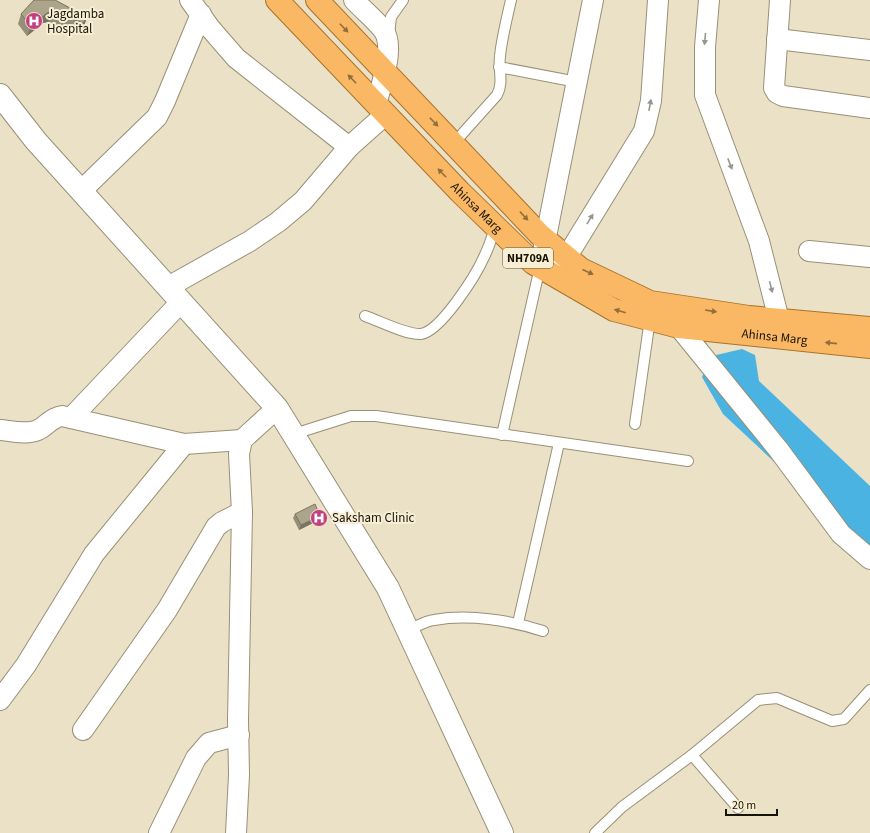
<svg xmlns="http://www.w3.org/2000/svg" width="870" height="833" font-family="'Source Sans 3',sans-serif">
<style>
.water{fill:#4ab3e2}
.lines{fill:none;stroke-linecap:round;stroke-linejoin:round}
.service-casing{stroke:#989077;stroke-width:12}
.minor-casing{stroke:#989077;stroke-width:22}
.tertiary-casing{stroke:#989077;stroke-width:24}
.trunk-casing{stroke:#a9732b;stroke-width:24}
.service{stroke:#fff;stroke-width:10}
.minor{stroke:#fff;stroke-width:20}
.tertiary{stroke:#fff;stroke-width:22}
.trunk{stroke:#fab864;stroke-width:22}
.wall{fill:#958e78}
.shaded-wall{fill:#797461}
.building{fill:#ada58b;stroke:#797461}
.oneway{fill:#936e3b}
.oneway2{fill:#969590}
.labels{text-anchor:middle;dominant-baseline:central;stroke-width:4;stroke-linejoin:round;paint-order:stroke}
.shield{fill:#f7eed3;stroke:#5a5546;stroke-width:1}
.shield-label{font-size:12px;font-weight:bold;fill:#161309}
.poi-label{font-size:13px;fill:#161309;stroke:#f7eed3;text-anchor:start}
.street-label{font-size:13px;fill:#161309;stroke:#f7eed3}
</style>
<rect width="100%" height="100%" fill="#eae1c6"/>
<!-- water -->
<path class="water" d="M742 349 755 355 759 381 870 486V548L832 516 723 414 702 377 712 356Z"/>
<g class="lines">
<!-- service casing -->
<g class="service-casing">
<g id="service">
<path d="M389 35 391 17 403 0"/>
<path d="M499 67 577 82"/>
<path d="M454 143 497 95C504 82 498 70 500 56 502 37 507 18 511 0"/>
<path d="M365 316C380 321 406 335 421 334 441 331 476 275 484 257 489 247 492 237 495 228"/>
<path d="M635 424 650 319"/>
<path d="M294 434 351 416H376L688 461"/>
<path d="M502 435 540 267"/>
<path d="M518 623 559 443"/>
<path d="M408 630C416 627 425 621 434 620 469 614 509 620 543 631"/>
<path d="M692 755 738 808"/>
<path d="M595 833 622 807 692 755 758 700 777 698 832 721 844 719 870 690"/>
</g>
</g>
<!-- minor casing -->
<g class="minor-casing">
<g id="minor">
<path d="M190 0 210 28 236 58 349 147"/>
<path d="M354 0C363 10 376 20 384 31 395 48 381 86 376 104"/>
<path d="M709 0 705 47V95L759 241 779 320"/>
<path d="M780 0 774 88 777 93 783 96 870 108"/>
<path d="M777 39 870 50"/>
<path d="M81 191 157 117 165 101 201 14"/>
<path d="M809 251 870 257"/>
<path d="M540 267 593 0"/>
<path d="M558 271 644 131 651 101 658 0"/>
<path d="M168 287 250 241 278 222 303 201 349 147 386 114"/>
<path d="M679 327 778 449 841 534 870 559"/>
<path d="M71 418 181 302"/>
<path d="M0 430C11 431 27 435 38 430 48 425 50 418 62 416L184 444 242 440"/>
<path d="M0 700 26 665 94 554 184 444"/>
<path d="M83 730 167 610 216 527 222 522 242 512"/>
<path d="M159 833 196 758 209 743 239 735"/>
<path d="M236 833 239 775 238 720 242 512 239 454 242 440 277 408"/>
</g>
</g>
<!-- tertiary casing -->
<g class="tertiary-casing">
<path id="tertiary" d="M0 95 36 141 277 408 388 588 502 833"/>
</g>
<!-- trunk casing -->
<g class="trunk-casing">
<g id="trunk">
<path id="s1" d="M277 0 460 192 533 263 614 310 679 327 870 347"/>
<path d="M317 0 540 235 581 269 650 302 749 317 870 328"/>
</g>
</g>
<!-- service -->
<use href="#service" class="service"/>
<!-- minor -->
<use href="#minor" class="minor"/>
<!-- tertiary -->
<use href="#tertiary" class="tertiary"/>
<!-- trunk -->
<use href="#trunk" class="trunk"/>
</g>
<!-- wall -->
<g class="wall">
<path d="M34 0 87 17 84 26 80 33 48 22 43 23 27 36 18 24 21 14Z"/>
<path d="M295 514 320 516 319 520 299 530 293 518Z"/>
</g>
<!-- shaded-wall -->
<g class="shaded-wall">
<path d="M52 12 48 22 43 23 27 36 31 26 47 13Z"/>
<path d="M87 17 84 26 80 33 83 23Z"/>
<path d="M320 516 319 520 299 530 301 525Z"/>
</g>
<!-- building -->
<g class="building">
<path d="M34 0H55L87 17 83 23 52 12 47 13 31 26 21 14Z"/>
<path d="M315 504 320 516 301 525 295 514Z"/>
</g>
<!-- one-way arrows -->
<defs><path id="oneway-solid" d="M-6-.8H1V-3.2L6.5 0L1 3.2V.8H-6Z"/></defs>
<g class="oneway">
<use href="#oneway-solid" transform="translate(344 28) rotate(46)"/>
<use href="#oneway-solid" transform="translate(352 79) rotate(-134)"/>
<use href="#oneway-solid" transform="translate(434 122) rotate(46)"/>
<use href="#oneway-solid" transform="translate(442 173) rotate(-134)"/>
<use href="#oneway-solid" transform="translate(524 216) rotate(47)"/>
<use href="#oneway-solid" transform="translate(588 272) rotate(25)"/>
<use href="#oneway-solid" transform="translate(620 311) rotate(-164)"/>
<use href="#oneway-solid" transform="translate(711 311) rotate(9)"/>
<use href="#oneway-solid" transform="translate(831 343) rotate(-174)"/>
</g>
<g class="oneway2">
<use href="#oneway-solid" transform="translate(705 39) rotate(95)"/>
<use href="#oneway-solid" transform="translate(650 105) rotate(-79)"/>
<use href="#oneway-solid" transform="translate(730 164) rotate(69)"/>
<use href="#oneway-solid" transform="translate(590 219) rotate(-58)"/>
<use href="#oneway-solid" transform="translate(771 287) rotate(76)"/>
</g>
<!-- icons -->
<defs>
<g id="hospital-disc" transform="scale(0.9)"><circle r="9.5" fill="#c53f80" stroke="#f7eed3"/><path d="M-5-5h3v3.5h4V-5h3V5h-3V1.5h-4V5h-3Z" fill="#fff"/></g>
</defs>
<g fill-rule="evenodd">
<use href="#hospital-disc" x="34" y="21"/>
<use href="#hospital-disc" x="319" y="518"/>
</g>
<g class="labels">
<!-- shield labels -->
<rect class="shield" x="503" y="248" width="50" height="20" rx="3"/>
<g class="shield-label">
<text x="528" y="258">NH709A</text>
</g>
<!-- poi labels -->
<g class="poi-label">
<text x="47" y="14">Jagdamba<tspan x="47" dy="15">Hospital</tspan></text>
<text x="332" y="518">Saksham Clinic</text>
</g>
<!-- street labels -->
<g class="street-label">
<text stroke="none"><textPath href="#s1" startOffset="288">Ahinsa Marg</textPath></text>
<text stroke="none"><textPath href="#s1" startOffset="624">Ahinsa Marg</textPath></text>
</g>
</g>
<!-- scale -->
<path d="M726 809v6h51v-6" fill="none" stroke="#161309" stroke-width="2"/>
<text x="732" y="809" font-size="12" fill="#161309" stroke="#f7eed3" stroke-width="3" paint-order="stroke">20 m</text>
</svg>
